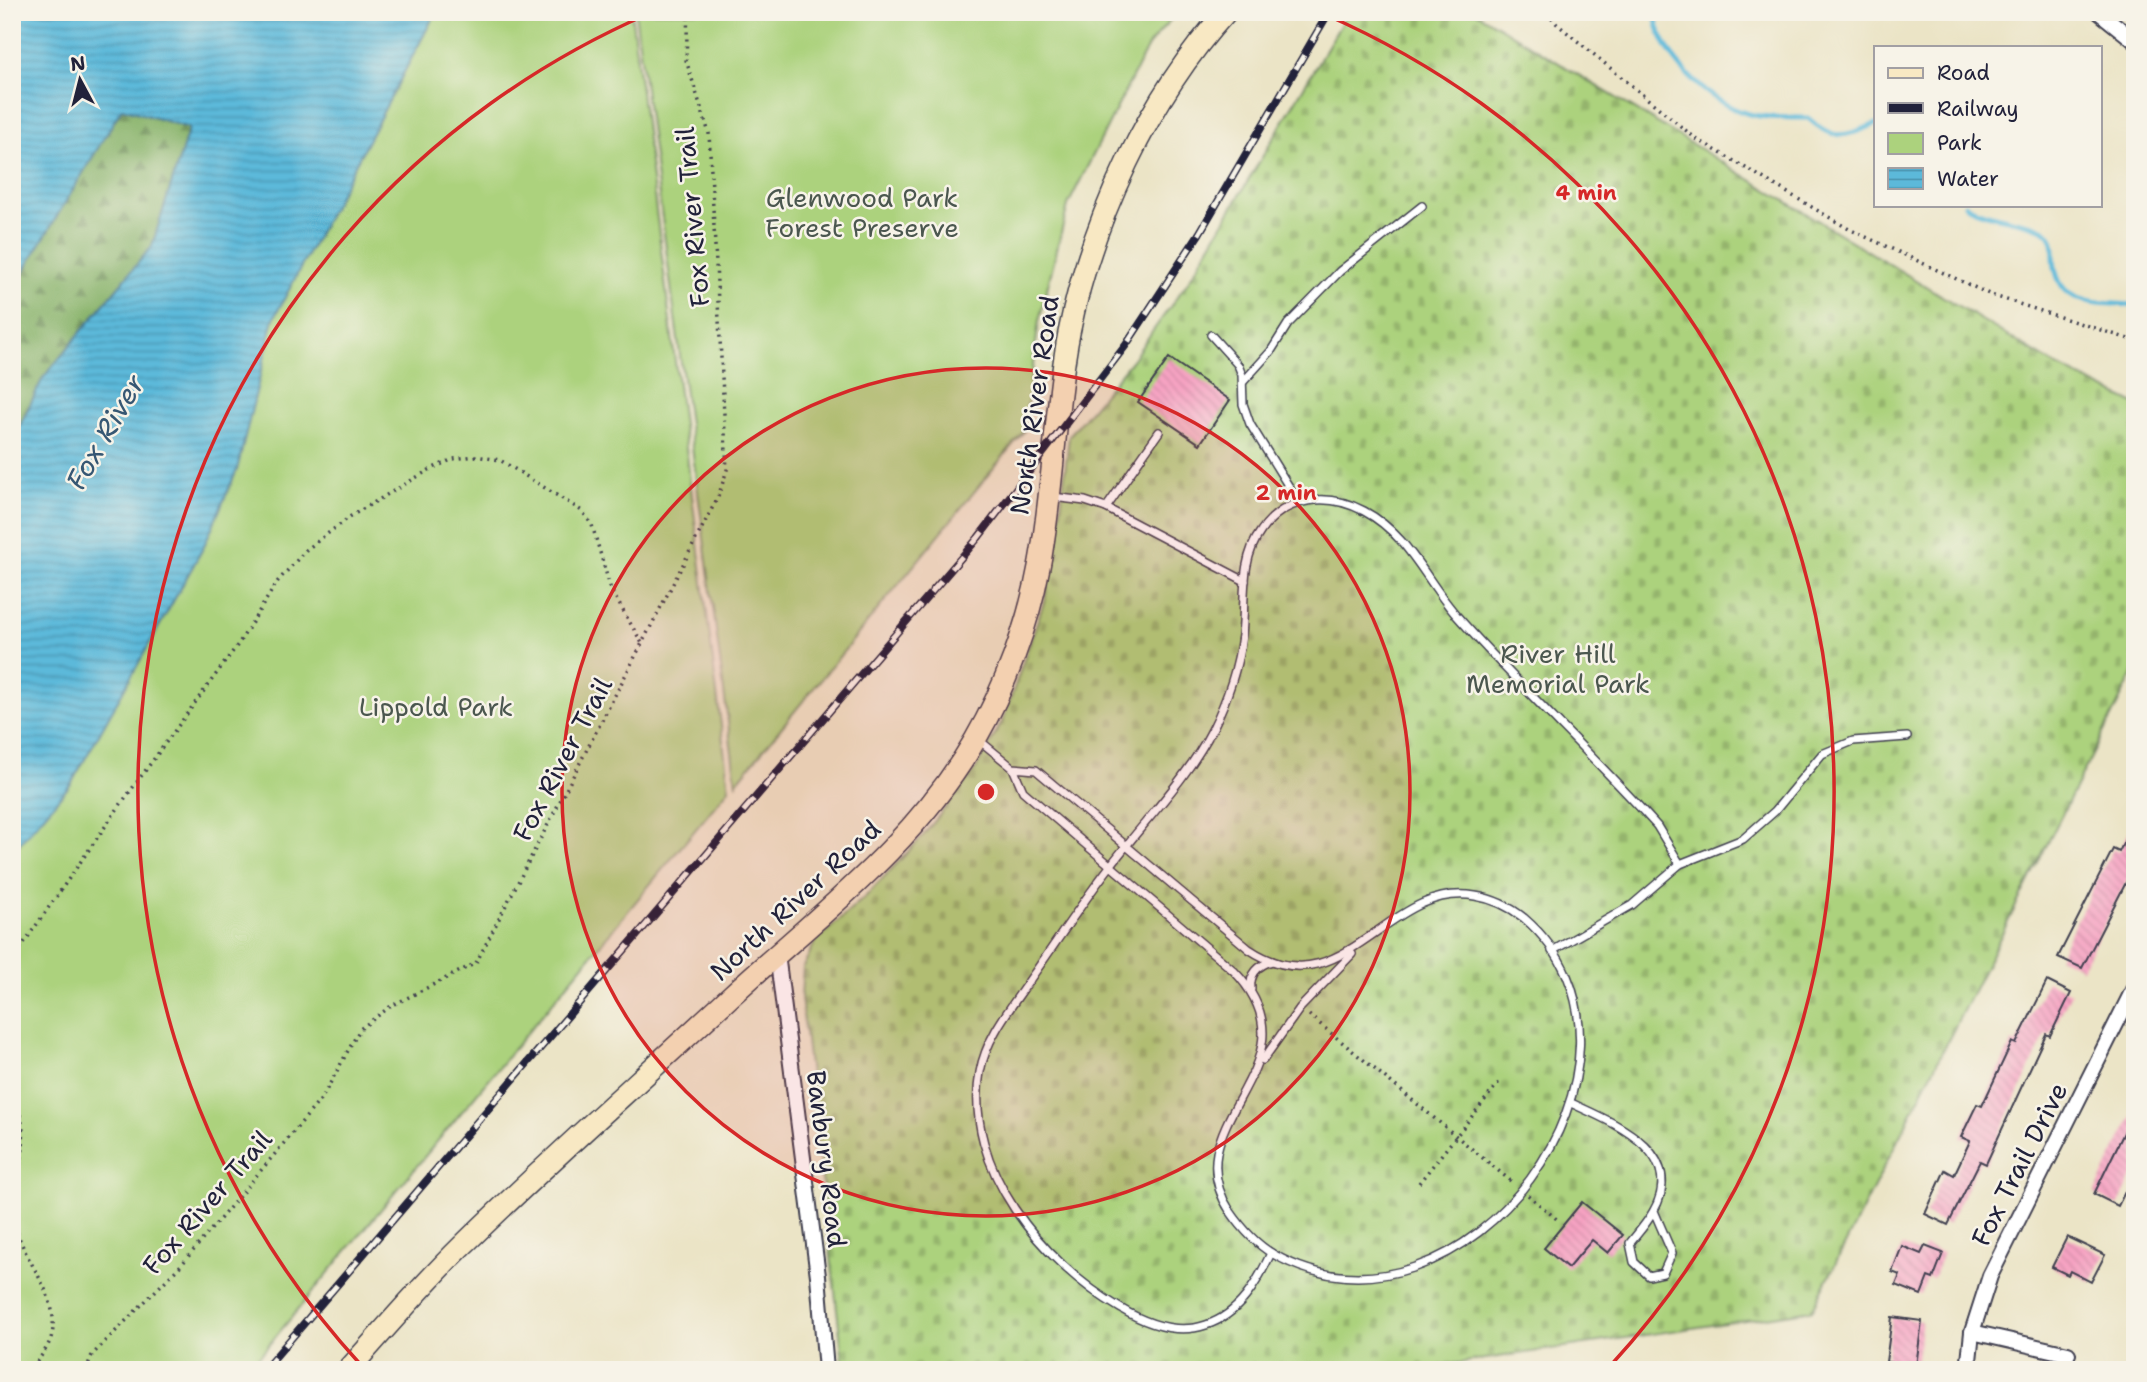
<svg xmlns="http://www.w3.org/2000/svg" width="2147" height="1382" font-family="'Shantell Sans',sans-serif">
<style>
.forest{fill:url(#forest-firs);stroke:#566b54;stroke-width:2}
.cemetery{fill:url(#cemetery-stones);stroke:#677a5c;stroke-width:2}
.park{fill:#acd27d;stroke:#677a5c;stroke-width:2}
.water{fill:url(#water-rules);stroke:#3f6e8a;stroke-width:2}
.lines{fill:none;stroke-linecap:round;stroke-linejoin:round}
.stream{stroke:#5cb9da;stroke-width:5}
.building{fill:url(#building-back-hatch)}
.lane-casing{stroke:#403f50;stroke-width:10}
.street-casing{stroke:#403f50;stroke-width:18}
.secondary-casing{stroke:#403f50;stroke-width:24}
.path{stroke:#403f50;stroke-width:3.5;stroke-dasharray:2 5;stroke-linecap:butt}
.lane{stroke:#fff;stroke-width:7}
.street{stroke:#fff;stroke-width:14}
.secondary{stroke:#f8e8c3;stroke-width:21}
.rail-casing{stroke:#22223b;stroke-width:8}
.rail{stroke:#f7f3e8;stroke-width:5;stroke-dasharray:16;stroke-linecap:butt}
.ring{fill:none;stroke:#d62828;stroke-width:3.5}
.labels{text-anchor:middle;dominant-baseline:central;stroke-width:5;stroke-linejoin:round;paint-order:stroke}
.park-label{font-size:26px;fill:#4b574f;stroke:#f7f3e8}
.street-label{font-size:26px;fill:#22223b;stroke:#f7f3e8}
.water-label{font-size:28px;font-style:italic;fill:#365773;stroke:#f7f3e8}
.centre{fill:#d62828;stroke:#f7f3e8;stroke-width:3.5}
.ring-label{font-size:21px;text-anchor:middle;font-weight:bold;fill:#d62828;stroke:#f7f3e8;stroke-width:5;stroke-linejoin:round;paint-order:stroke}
</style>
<defs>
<pattern id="forest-firs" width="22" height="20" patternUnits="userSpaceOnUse" patternTransform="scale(1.75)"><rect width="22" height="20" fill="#89b46c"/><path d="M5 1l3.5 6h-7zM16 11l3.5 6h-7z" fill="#70925a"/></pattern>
<pattern id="cemetery-stones" width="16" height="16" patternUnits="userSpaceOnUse" patternTransform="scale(1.75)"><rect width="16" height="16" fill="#acd27d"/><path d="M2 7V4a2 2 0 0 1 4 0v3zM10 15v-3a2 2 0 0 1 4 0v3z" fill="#94b46d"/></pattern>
<pattern id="water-rules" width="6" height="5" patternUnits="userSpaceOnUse" patternTransform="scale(1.75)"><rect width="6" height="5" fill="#5cb9da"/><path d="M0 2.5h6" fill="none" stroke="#4c96b2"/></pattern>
<pattern id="building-back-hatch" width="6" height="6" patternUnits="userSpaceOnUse" patternTransform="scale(1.75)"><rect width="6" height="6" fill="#f6a3c2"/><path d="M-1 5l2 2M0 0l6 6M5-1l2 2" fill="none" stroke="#d38ca8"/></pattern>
</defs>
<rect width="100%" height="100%" fill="#f7f3e8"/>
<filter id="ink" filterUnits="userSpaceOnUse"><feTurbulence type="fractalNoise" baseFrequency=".0143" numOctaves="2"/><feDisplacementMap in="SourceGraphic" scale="14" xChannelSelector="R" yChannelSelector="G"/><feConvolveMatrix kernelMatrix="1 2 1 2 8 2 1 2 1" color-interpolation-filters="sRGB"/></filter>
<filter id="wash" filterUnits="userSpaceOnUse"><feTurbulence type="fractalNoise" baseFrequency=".00686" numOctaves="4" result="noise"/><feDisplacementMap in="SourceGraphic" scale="28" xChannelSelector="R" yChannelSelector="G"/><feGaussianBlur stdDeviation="1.57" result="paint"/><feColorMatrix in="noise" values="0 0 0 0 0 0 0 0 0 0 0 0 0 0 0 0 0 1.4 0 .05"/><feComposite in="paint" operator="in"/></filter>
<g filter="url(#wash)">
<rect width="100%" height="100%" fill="#ebe4c6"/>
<!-- forest -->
<path class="forest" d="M122 108 189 128 152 246 43 378 12 442V291Z"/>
<!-- cemetery -->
<path class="cemetery" d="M1348 12H1475L2057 366 2135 404V670L1812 1310 1412 1370H844L801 997 803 967 815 942 866 896 921 838 976 769 1003 720 1045 599 1059 526 1069 436 1132 360 1190 279Z"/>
<!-- park -->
<g class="park">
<path d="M436 12H631L729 789 248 1370H12V852L71 784 203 548 237 470 274 318Z"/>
<path d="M635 12H1177L1148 46 1068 205 1039 321 1024 431 736 783Z"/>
</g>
<!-- water -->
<path class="water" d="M17 12H436L274 318 237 470 203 548 71 784 12 852V442L43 378 152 246 189 128 122 108 12 291V16Z"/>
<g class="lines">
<!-- stream -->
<g class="stream">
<path d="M1655 12C1658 54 1709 104 1749 114 1767 119 1790 117 1808 118 1835 142 1843 137 1876 124"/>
<path d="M1965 205C1988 219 2034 221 2047 232 2054 238 2054 248 2054 257 2056 309 2096 302 2135 305"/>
</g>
</g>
<g id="blocks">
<!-- building -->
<g class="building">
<path d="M1169 358 1230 400 1200 444 1138 402Z"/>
<path d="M2135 819V865L2082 968 2058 957 2113 849 2119 852Z"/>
<path d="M2047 981 2071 993 2050 1036 2046 1034 1986 1164 1980 1161 1948 1225 1925 1214 1945 1170 1954 1175 1970 1141 1961 1137 1977 1104 1982 1106 2012 1042 2016 1044Z"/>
<path d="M2135 1110V1172L2118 1206 2094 1194Z"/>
<path d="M1582 1202 1623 1235 1608 1253 1592 1240 1568 1268 1544 1248Z"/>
<path d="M2067 1237 2105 1255 2091 1282 2070 1271 2068 1275 2052 1267Z"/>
<path d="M1902 1246 1921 1254 1925 1246 1943 1253 1933 1279 1928 1277 1921 1295 1896 1285 1900 1275 1892 1272Z"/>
<path d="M1892 1317 1922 1321 1916 1366 1886 1362Z"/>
</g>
</g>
</g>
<g filter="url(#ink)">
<use href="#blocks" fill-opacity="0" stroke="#403f50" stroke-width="2"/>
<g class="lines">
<!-- lane casing -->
<g class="lane-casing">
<g id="lane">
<path d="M1211 335 1238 365 1242 375 1243 404 1250 424 1299 503"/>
<path d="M1243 382 1271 351 1288 324 1340 271 1422 206"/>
<path d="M1053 497 1085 501 1106 508 1245 581"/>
<path d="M1106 508 1159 432"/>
<path d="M979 740 1013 768 1036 770 1249 949C1343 1012 1386 881 1475 896 1494 899 1509 906 1524 918 1685 1056 1464 1363 1273 1254 1256 1244 1241 1227 1230 1211 1170 1120 1324 1065 1234 971L1023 791 1013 768"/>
<path d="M1552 951 1632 905 1680 864 1743 839 1775 811 1822 754 1853 741 1907 737"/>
<path d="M1251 989C1249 974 1259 965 1272 961"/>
<path d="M1263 1060 1300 1008 1352 954"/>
<path d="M1571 1103C1614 1123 1688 1152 1653 1212 1647 1223 1638 1233 1630 1243L1634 1262 1649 1276 1663 1273 1672 1253 1654 1211"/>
<path d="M1271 1253C1257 1283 1240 1314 1206 1325 1177 1335 1145 1323 1120 1308 1043 1263 963 1168 980 1072 986 1037 1012 1006 1031 978 1057 941 1081 904 1108 869 1143 822 1185 782 1212 730 1227 700 1238 668 1242 635 1246 600 1239 561 1261 531 1285 496 1329 492 1364 511 1409 535 1425 580 1457 616 1521 688 1592 754 1657 826L1680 864"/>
</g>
</g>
<!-- street casing -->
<g class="street-casing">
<g id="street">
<path d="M2099 12 2135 41"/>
<path d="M777 954 818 1276 826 1370"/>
<path d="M1972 1332 2068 1354"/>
<path d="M1968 1370 1972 1332 1990 1276 2135 986"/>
</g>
</g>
<!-- secondary casing -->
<g class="secondary-casing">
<path id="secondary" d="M348 1370C385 1329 422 1285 462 1246 550 1160 643 1078 733 994 820 914 915 844 975 740 1005 688 1028 626 1039 567 1054 490 1054 410 1069 333 1091 222 1149 96 1226 12"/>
</g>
<!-- path -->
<g class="path">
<path d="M1547 12 1557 24 1695 138 1849 229 1991 295 2135 341"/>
<path d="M12 960 123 801 239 643 278 581 306 550 351 516 429 470 453 459 475 456 500 460 582 511 592 525 611 590 643 645"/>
<path d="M1309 1015 1512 1182"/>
<path d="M12 1095C41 1152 4 1177 16 1227 24 1262 56 1290 53 1328 52 1344 40 1358 30 1370"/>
<path d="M1419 1183 1500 1081"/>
<path d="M1528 1195 1559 1221"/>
<path d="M86 1370 92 1355 182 1264 322 1098 360 1029 391 1006 476 963 718 497 727 470 709 133 686 60 688 12"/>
</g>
<!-- lane -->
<use href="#lane" class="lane"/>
<!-- street -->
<use href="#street" class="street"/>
<!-- secondary -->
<use href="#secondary" class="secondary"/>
<!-- rail casing -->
<g class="rail-casing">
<path id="rail" d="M264 1370 978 538 1126 345 1199 234 1329 12"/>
</g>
<!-- rail -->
<use href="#rail" class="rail"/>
</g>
</g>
<!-- distance rings -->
<circle cx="986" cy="792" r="424" fill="#d62828" fill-opacity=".12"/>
<g class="ring">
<circle cx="986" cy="792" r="424"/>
<path d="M361 1365A848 848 0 0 1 648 14M1324 14A848 848 0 0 1 1611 1365"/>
</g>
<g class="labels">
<!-- park labels -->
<g class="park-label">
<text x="862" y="197">Glenwood Park<tspan x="862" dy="30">Forest Preserve</tspan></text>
<text x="1558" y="653">River Hill<tspan x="1558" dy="30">Memorial Park</tspan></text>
<text x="436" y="706">Lippold Park</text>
</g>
<!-- street labels -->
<g class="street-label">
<text transform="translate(692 217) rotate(-95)">Fox River Trail</text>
<text transform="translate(1034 405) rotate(-82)">North River Road</text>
<text transform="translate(562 759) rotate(-62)">Fox River Trail</text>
<text transform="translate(795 900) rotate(-43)">North River Road</text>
<text transform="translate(827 1159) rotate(83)">Banbury Road</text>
<text transform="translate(2019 1164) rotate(-63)">Fox Trail Drive</text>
<text transform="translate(207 1202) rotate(-49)">Fox River Trail</text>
</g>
<!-- water labels -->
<g class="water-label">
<text transform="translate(105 432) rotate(-60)">Fox River</text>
</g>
</g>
<circle cx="986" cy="792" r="10" class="centre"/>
<g class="ring-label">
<text x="1586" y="200">4 min</text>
<text x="1286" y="500">2 min</text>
</g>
<!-- margin -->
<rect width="2147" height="1382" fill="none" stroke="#f7f3e8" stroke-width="42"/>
<!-- legend -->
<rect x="1874" y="46" width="228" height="161" fill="#f7f3e8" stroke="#a29fa3" stroke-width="2"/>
<rect x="1888" y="68" width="35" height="10" fill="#f8e8c3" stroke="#a29fa3" stroke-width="2"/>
<text x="1937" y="80" font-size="21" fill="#22223b">Road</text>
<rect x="1888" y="103" width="35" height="10" fill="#22223b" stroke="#a29fa3" stroke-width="2"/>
<text x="1937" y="116" font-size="21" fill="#22223b">Railway</text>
<rect x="1888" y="133" width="35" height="21" fill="#acd27d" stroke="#a29fa3" stroke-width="2"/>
<text x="1937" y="150" font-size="21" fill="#22223b">Park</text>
<rect x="1888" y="168" width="35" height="21" fill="url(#water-rules)" stroke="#a29fa3" stroke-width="2"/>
<text x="1937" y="186" font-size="21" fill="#22223b">Water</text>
<!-- north arrow -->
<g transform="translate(80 80) rotate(353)" stroke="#f7f3e8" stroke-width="5" paint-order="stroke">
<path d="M0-5L12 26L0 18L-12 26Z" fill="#22223b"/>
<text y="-10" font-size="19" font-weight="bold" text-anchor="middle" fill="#22223b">N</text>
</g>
</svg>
